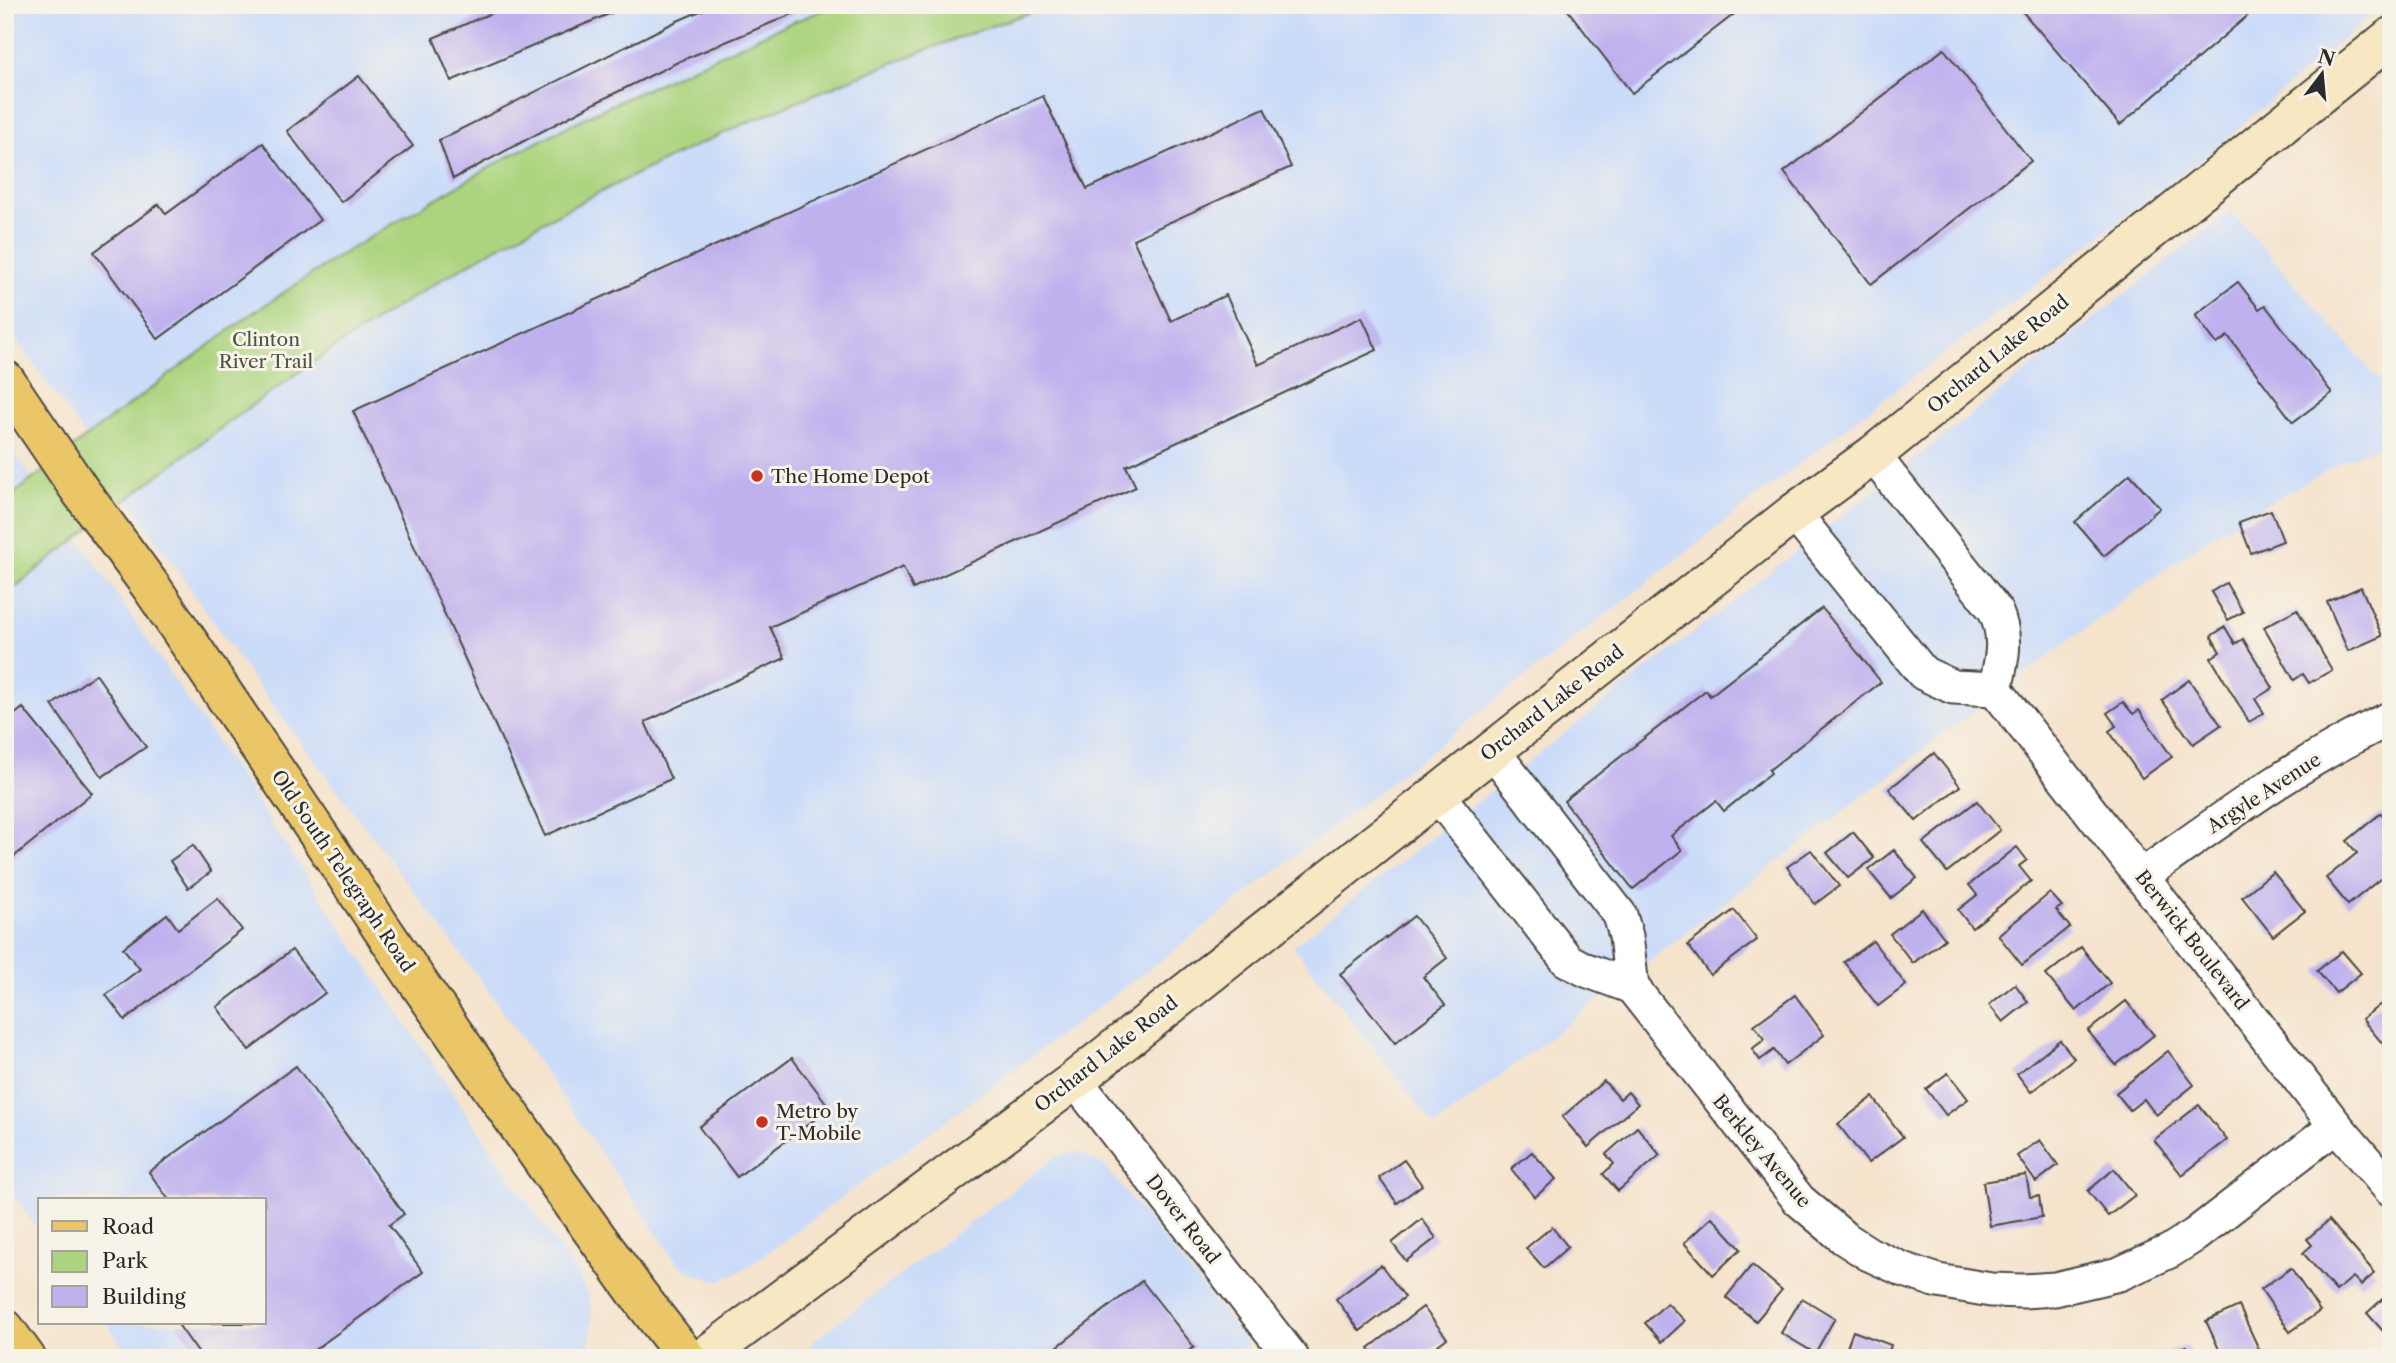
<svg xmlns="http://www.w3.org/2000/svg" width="2396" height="1363" font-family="'Libre Caslon Text',serif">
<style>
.built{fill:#cbdcf9}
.green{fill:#acd47f;stroke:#6c8055;stroke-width:2}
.building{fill:#bfb1ee}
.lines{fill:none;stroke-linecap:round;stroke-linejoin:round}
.minor-casing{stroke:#494743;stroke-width:37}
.secondary-casing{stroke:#494743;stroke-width:42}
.primary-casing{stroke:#494743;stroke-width:42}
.trunk-casing{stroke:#494743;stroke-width:42}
.minor{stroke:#fff;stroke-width:33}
.secondary{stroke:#f7e8c3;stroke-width:38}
.primary{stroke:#ebc669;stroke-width:38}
.trunk{stroke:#ebc669;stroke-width:38}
.poi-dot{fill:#c8321e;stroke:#f7f3e8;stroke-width:2.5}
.labels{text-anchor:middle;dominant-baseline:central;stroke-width:6;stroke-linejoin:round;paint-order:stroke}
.park-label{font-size:19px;fill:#4b5540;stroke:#f7f3e8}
.street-label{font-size:19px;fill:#2b2b2b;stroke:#f7f3e8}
.poi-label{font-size:19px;fill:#2b2b2b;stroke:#f7f3e8;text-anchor:start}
</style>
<rect width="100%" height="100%" fill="#f7f3e8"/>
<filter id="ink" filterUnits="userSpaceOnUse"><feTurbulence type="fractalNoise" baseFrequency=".0143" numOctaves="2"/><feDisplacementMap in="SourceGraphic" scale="14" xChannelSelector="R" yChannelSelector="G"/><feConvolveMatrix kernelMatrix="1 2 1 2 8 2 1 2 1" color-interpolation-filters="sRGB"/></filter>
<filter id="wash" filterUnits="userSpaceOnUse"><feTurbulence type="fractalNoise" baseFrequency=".00686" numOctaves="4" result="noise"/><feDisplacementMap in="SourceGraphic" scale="28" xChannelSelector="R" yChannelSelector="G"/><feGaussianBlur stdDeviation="1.57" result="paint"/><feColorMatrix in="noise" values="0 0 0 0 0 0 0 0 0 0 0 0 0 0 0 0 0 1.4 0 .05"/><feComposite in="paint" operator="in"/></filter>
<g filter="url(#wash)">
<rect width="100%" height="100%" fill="#f5e3cc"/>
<!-- built -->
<g class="built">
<path d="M5 5H837L785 25 684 70 508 157 339 256 250 315 86 437 5 324Z"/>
<path d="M1051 5H2383L2207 155 1860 417 1172 952 747 1268 722 1280H712L684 1269 675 1260 485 986 244 667 128 498 188 450 366 327 498 246 623 180 762 114 887 63Z"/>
<path d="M2231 211 2391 393V441L2343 461 2208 538 1957 724 1435 1126 1293 946Z"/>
<path d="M5 439 32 478 5 501Z"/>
<path d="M78 537 467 1114 581 1279 589 1297 592 1312 591 1333 587 1358H131L106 1323H264V1200H40V1233L5 1184V595Z"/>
<path d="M1078 1152 1105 1166 1249 1345 1232 1358H805L812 1342 1057 1156Z"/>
</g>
<!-- green -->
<path class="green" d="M837 5H1051C812 87 578 188 366 327 240 409 123 502 5 595V501L86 437 250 315 339 256 416 210 508 157 592 114 785 25Z"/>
<g id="blocks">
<!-- building -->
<g class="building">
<path d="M510 5H630L451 81 433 38Z"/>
<path d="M714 5H814L680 61 591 105 453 179 439 140 675 22Z"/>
<path d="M1564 5H1746L1632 93Z"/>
<path d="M2029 5H2260L2120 125 2022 11Z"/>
<path d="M1944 49 2031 161 1871 284 1784 172Z"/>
<path d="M359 76 413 146 341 202 287 131Z"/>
<path d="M1043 96 1087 189 1264 108 1291 167 1133 239 1171 321 1226 295 1258 365 1362 317 1377 350 1126 466 1136 487 913 589 903 567 770 627 785 658 645 722 671 779 545 836 353 411Z"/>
<path d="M263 143 320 220 158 339 94 252 159 204 166 214Z"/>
<path d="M2238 282 2259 309 2265 305 2332 393 2293 422 2228 336 2217 344 2195 315Z"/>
<path d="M2130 474 2160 508 2104 556 2075 522Z"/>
<path d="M2271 510 2283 541 2251 553 2239 522Z"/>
<path d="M2226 583 2243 612 2228 620 2211 592Z"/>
<path d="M2361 587 2382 636 2348 651 2327 602Z"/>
<path d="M1822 608 1881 682 1769 770 1771 773 1724 811 1716 801 1671 836 1682 850 1633 889 1564 801 1706 690 1710 696Z"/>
<path d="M2297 609 2332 670 2309 683 2303 674 2294 680 2264 627Z"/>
<path d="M2225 627 2235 644 2243 639 2273 688 2255 699 2264 713 2249 722 2211 658 2220 652 2211 636Z"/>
<path d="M96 674 146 747 102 777 52 705Z"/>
<path d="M2189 680 2221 725 2193 744 2162 700Z"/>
<path d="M2123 702 2133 714 2139 710 2172 757 2142 778 2109 731 2116 726 2107 713Z"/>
<path d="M23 708 92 793 5 864V722Z"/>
<path d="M1934 753 1960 786 1916 821 1889 789Z"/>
<path d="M1977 801 2000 830 1947 872 1923 843Z"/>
<path d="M2381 813 2391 826V870L2348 905 2326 878 2357 853 2347 841Z"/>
<path d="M1853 832 1874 858 1848 878 1827 853Z"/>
<path d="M193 845 211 872 188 888 170 861Z"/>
<path d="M2017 847 2027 860 2019 866 2031 881 1972 928 1958 910 1977 895 1969 885Z"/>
<path d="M1811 850 1839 886 1815 904 1787 867Z"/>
<path d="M1894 850 1917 878 1891 898 1868 870Z"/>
<path d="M2273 872 2305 911 2273 936 2242 897Z"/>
<path d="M2050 893 2062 906 2056 910 2070 927 2022 965 1998 935Z"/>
<path d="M218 898 242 930 125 1020 106 995 140 969 123 948 167 914 178 929Z"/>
<path d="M1922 909 1945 939 1913 963 1890 934Z"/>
<path d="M1734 910 1757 940 1710 975 1688 945Z"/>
<path d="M1414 916 1447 958 1423 977 1445 1005 1395 1043 1340 974Z"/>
<path d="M1873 941 1906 985 1878 1006 1844 962Z"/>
<path d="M2081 947 2110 983 2076 1011 2046 975Z"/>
<path d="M292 950 325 993 249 1050 217 1007Z"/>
<path d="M2342 951 2361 973 2336 993 2317 971Z"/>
<path d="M2015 984 2028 1002 2003 1022 1989 1005Z"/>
<path d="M1795 995 1824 1035 1785 1065 1774 1050 1760 1060 1752 1049 1765 1039 1754 1025Z"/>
<path d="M2391 996V1054L2362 1019Z"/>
<path d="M2126 1001 2154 1035 2116 1065 2088 1031Z"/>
<path d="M2060 1040 2074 1058 2031 1092 2017 1074Z"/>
<path d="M2168 1051 2194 1085 2156 1115 2144 1099 2130 1110 2116 1093Z"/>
<path d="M792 1058 830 1108 737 1177 699 1127Z"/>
<path d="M296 1066 404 1214 389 1225 423 1272 303 1358H202L177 1323H264V1200H169L149 1172Z"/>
<path d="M1948 1073 1968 1099 1946 1115 1926 1089Z"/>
<path d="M1604 1081 1620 1099 1628 1092 1638 1104 1588 1147 1562 1117Z"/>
<path d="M1873 1097 1903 1137 1868 1163 1838 1124Z"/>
<path d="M2199 1105 2227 1140 2182 1175 2154 1140Z"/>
<path d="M1637 1127 1660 1155 1618 1191 1603 1174 1614 1164 1606 1154Z"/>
<path d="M2040 1140 2058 1165 2036 1182 2017 1156Z"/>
<path d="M1532 1152 1556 1179 1535 1197 1511 1169Z"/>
<path d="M1404 1160 1422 1185 1397 1203 1379 1178Z"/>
<path d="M2114 1169 2135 1195 2108 1216 2088 1191Z"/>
<path d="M2026 1175 2030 1197 2039 1196 2042 1217 1990 1226 1983 1182Z"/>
<path d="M1712 1217 1741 1249 1713 1275 1684 1243Z"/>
<path d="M1422 1219 1436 1238 1406 1261 1392 1243Z"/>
<path d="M2329 1220 2375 1273 2361 1285 2353 1277 2336 1291 2303 1253 2312 1245 2307 1239Z"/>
<path d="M1552 1227 1568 1247 1544 1268 1526 1248Z"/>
<path d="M1381 1265 1405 1297 1360 1331 1336 1299Z"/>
<path d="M1752 1265 1782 1290 1756 1321 1726 1297Z"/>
<path d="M2291 1268 2320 1311 2290 1332 2261 1289Z"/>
<path d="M1142 1281 1194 1347 1180 1358H1043Z"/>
<path d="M2387 1295 2391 1299V1324L2383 1331 2367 1313Z"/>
<path d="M1802 1298 1835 1318 1815 1353 1781 1333Z"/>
<path d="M1667 1303 1685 1321 1662 1342 1645 1323Z"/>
<path d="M2239 1306 2263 1358H2223L2206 1321Z"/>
<path d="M1423 1307 1447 1338 1421 1358H1376L1369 1348Z"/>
<path d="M1853 1331 1891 1345 1887 1358H1843Z"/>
<path d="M2187 1346 2191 1358H2162L2161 1353Z"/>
</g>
</g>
</g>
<g filter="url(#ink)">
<use href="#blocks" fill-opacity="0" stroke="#494743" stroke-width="2"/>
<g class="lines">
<!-- minor casing -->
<g class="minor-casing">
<g id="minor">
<path d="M1873 455 1995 610C2008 638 2002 660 1995 689"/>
<path d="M1794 513 1923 673 1953 687 1995 689"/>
<path d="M1995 689 2336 1126 2391 1190"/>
<path d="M1492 750 1620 915 1626 936 1632 987 1799 1200 1844 1238 1869 1254 1902 1269 1938 1281 1991 1290 2023 1291 2055 1289 2119 1274 2170 1251 2195 1235 2336 1126"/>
<path d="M1437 794 1567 960 1586 970 1632 987"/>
<path d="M2142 876C2222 819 2301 760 2391 718"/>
<path d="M1075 1080 1292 1358"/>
</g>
</g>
<!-- secondary casing -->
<g class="secondary-casing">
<path id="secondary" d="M703 1358 1075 1080 1794 513 1873 455 2391 37"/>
</g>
<!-- primary casing -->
<g class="primary-casing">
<path id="primary" d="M5 380 79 489 152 588 418 982 558 1183 637 1293 687 1358"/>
</g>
<!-- trunk casing -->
<g class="trunk-casing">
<path id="trunk" d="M5 1329 26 1358"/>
</g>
<!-- minor -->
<use href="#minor" class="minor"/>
<!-- secondary -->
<use href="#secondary" class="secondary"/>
<!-- primary -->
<use href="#primary" class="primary"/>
<!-- trunk -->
<use href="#trunk" class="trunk"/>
</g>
</g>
<!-- markers -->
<g class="poi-dot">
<circle cx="757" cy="476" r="7"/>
<circle cx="762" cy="1122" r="7"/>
</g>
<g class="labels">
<!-- park labels -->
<g class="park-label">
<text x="266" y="339">Clinton<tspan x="266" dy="22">River Trail</tspan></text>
</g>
<!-- street labels -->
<g class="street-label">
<text transform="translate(1998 354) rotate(-39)">Orchard Lake Road</text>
<text transform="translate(1552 703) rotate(-38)">Orchard Lake Road</text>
<text transform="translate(2264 793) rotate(-33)">Argyle Avenue</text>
<text transform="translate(343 871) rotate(56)">Old South Telegraph Road</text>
<text transform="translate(2192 940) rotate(52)">Berwick Boulevard</text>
<text transform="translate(1106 1054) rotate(-38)">Orchard Lake Road</text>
<text transform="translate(1762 1151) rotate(50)">Berkley Avenue</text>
<text transform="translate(1183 1219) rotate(52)">Dover Road</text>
</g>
<!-- poi labels -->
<g class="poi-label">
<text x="771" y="476">The Home Depot</text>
<text x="776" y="1111">Metro by<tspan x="776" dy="22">T-Mobile</tspan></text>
</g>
</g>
<!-- margin -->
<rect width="2396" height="1363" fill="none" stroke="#f7f3e8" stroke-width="28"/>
<!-- legend -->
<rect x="38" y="1198" width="228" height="126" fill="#f7f3e8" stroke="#a5a39c" stroke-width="2"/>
<rect x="52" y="1221" width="35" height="10" fill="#ebc669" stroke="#a5a39c" stroke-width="2"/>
<text x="102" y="1234" font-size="21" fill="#2b2b2b">Road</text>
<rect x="52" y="1251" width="35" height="21" fill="#acd47f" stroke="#a5a39c" stroke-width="2"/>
<text x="102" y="1268" font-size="21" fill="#2b2b2b">Park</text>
<rect x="52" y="1286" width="35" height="21" fill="#bfb1ee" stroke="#a5a39c" stroke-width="2"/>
<text x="102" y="1304" font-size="21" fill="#2b2b2b">Building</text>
<!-- north arrow -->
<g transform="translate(2322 74) rotate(16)" stroke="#f7f3e8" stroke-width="5" paint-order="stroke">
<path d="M0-5L12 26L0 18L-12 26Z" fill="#2b2b2b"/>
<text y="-10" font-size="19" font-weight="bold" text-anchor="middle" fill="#2b2b2b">N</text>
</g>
</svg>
